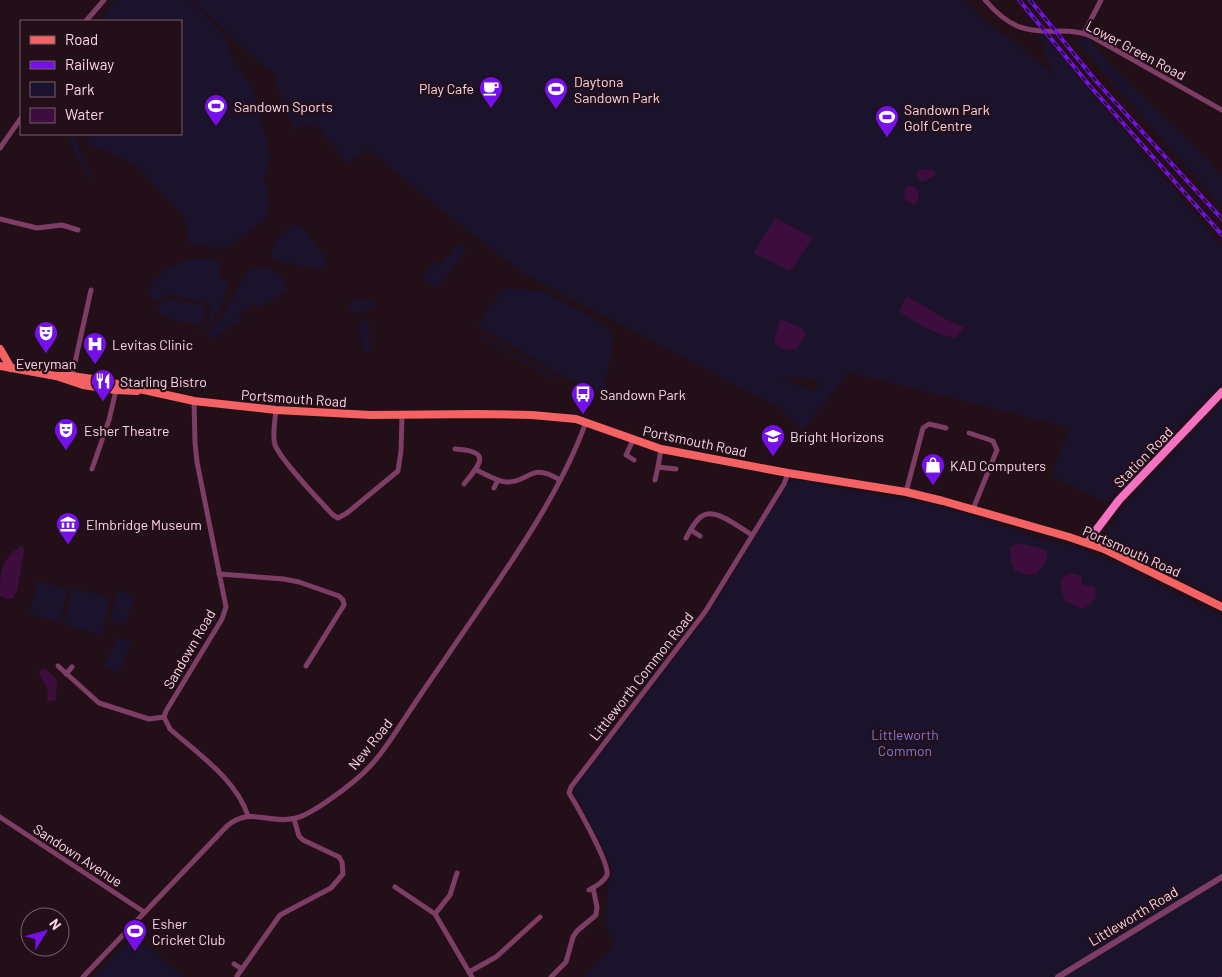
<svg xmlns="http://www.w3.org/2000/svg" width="1222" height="977" font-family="Barlow,sans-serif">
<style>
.green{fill:#1b132c;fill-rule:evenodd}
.water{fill:#3d0d3d}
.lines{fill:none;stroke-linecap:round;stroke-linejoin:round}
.stream{stroke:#3d0d3d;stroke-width:2}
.minor{stroke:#7e3d64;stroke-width:5}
.tertiary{stroke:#7e3d64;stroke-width:6}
.secondary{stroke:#f571c1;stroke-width:8}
.primary{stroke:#f46263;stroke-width:8}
.rail-casing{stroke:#7610eb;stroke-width:4}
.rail{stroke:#220f18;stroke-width:2;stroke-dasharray:5.5;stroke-linecap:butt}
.labels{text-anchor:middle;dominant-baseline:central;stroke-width:4.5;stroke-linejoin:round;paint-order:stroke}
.street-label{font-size:14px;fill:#fcd3e8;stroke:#220f18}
.poi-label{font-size:14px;fill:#fcd3e8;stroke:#220f18;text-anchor:start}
.park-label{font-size:14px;fill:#8074db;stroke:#220f18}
</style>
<rect width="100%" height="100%" fill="#220f18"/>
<!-- green -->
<g class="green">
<path d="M117 0H189L225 35 232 58 253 89 271 157 264 178 270 202 264 220 227 249 189 244 185 218 138 168 124 158 92 147 87 134H181V21H99Z"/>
<path d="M192 0H965L986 22 1015 42 1052 74 1045 54 1046 47 1037 37 1044 36 1222 247V384L1163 442 1122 489 1114 494 1107 503 1051 476 1070 428 849 372 802 431 780 408 524 274 440 209 368 149 347 164 319 128C310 123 303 126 294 130L274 80 278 77 250 55ZM781 377 811 378 821 384 815 390 810 391Z"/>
<path d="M1089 38 1112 66 1208 160 1222 177V207L1075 40Z"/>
<path d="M68 134H74L84 161 94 179 92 181 74 152Z"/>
<path d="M294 224 302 227 326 257 324 267 319 270 274 260C272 256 270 253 272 249 275 242 288 227 294 224Z"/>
<path d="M459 243 467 250 436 288 424 279V274L434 262 440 265Z"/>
<path d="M204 258 221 260 220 279 228 280C224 300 219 321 199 331V327C207 322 214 314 208 304L172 295H165L156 302 149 293C154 269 183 260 204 258Z"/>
<path d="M264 268C276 270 285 279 288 290L259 308 255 303 238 314 241 321 215 337 209 338 207 334 221 317 249 270 254 269Z"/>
<path d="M507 288 542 291 589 315 611 331 614 340 603 393 568 379 478 326V324L501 292Z"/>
<path d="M168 299 200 304C211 309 207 322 196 323 186 324 169 319 160 315L158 305Z"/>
<path d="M370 299 376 304 371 310 356 313 351 311 349 308 352 301Z"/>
<path d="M365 320 369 324 370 348 369 352H366L363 350 359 324Z"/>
<path d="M482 334 561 381H556L481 336Z"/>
<path d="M1222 401V600L1120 548 1109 540 1105 534 1125 504Z"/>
<path d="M793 480 934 505 1005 526 1035 538 1065 543 1119 564 1222 617V977H584L613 947 614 938 606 928 608 885 612 871 610 863 575 792 577 784 710 612 789 481Z"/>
<path d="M38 581 68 589 60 622 29 614Z"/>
<path d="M73 588 110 598 101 635 64 625Z"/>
<path d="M119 590 135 596 125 625 110 621Z"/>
<path d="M118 637 132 643 119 673 104 666Z"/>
<path d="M134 934 183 977H93Z"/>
</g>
<!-- water -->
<g class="water">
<path d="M924 169 934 170 936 173 931 178 922 182 916 176 919 170Z"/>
<path d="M909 186 915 187 919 192 918 200 914 205 906 200 904 195 906 187Z"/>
<path d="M775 218 813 238 790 271 753 253Z"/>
<path d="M907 296 943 318 964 327 956 338C935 335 916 323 899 311Z"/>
<path d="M780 319 803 329 806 335 797 348C787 351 781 351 774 341Z"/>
<path d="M1019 543 1043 549 1048 554 1044 565 1036 574 1027 575 1014 570 1010 557 1011 547Z"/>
<path d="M21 546 24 548V552L17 591 13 598 8 599 0 596C0 574 0 559 21 546Z"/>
<path d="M1070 573 1082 576 1081 584 1095 587 1096 597 1088 606 1082 609 1065 601 1061 588 1062 578Z"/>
<path d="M45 668 57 680 56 700 47 702C50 683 42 685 39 671Z"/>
</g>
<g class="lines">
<!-- stream -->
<path class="stream" d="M1220 977 1222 976"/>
<!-- minor -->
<g class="minor">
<path d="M985 0C1008 27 1025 33 1061 31 1073 31 1081 32 1091 36L1222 110"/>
<path d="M86 21 104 0"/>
<path d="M1084 33 1101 0"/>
<path d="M0 148 21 118"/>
<path d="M0 219 37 228 62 225 78 230"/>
<path d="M72 376 91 290"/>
<path d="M194 401 195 443 197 462 226 607 222 619 166 711 164 717 170 729C197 753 237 780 248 816"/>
<path d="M276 410C275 421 272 435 275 445 282 462 319 500 333 515L338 518 347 513 398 471 401 451 402 415"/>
<path d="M969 433 993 441 997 450 973 509"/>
<path d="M633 440 626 455 634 460"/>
<path d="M455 449C492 451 481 463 464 484"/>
<path d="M661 449 658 467 676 469"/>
<path d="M92 469 109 420 116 390"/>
<path d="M476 470C486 474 496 481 506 482 530 483 529 461 560 480"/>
<path d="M655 480 658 467"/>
<path d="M494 488 498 480"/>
<path d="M906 492 923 428 929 424 946 428"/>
<path d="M691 530 700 536"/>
<path d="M686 538C690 531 695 520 702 516 715 507 740 528 752 535"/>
<path d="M219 574 284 579 299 582 339 596 343 600 344 605 306 666"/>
<path d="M58 666 99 703 149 719 164 717"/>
<path d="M66 674 72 667"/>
<path d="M0 817 144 912"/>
<path d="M395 887 435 914 472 977"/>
<path d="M589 890C595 887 604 882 607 875 610 864 577 806 569 793L571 787 705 612 784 484 788 473"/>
<path d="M435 914 450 895 457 873"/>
<path d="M234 964 242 969"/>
<path d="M469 972 496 957 540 917"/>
<path d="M237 976 280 915 331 888 343 874 342 862 339 857 303 840 299 836 294 819"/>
<path d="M83 977 227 826C251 806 269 825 296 818 310 815 341 792 353 782 375 765 390 741 405 718 417 700 429 682 441 665 491 590 556 506 586 422"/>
<path d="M551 977 566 962 573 937 577 931 596 915 597 907 593 888"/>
</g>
<!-- tertiary -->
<path class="tertiary" d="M1058 977 1222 877"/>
<!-- secondary -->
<path class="secondary" d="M1088 543 1097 529 1119 500 1222 392"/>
<!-- primary -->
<g class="primary">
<path d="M0 349 11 368"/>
<path d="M0 366 56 376 83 385 116 390 137 391"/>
<path d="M56 376H72L99 380 194 401 276 410 371 415 478 414 532 415 576 419 661 449 788 473 906 492 943 501 1069 537 1104 549 1222 607"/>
</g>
<!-- rail casing -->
<g class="rail-casing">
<g id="rail">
<path d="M1019 0 1090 86 1222 235"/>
<path d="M1030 0 1096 81 1222 219"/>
</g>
</g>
<!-- rail -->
<use href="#rail" class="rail"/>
</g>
<!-- icons -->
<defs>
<g id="cafe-pin" transform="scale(1.25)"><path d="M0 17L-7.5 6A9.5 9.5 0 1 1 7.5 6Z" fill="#7610eb" stroke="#220f18"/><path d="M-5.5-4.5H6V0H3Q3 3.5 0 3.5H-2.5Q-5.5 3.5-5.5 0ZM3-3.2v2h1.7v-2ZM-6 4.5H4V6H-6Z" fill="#fff"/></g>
<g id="stadium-pin" transform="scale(1.25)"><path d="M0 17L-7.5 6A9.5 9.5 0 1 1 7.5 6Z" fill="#7610eb" stroke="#220f18"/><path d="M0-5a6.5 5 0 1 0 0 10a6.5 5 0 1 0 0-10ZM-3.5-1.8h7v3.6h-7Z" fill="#fff"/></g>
<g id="theatre-pin" transform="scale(1.25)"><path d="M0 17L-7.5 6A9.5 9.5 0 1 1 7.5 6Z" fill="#7610eb" stroke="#220f18"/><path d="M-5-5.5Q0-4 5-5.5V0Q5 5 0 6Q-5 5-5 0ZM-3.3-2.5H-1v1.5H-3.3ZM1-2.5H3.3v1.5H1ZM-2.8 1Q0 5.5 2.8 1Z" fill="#fff"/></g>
<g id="hospital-pin" transform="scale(1.25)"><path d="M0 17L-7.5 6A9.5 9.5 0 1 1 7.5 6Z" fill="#7610eb" stroke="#220f18"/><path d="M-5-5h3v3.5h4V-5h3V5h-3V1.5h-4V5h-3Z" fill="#fff"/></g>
<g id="restaurant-pin" transform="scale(1.25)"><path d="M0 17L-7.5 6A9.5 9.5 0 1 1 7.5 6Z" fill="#7610eb" stroke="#220f18"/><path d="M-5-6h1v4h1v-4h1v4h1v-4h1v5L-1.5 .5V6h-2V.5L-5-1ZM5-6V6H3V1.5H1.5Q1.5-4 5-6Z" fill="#fff"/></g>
<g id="bus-pin" transform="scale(1.25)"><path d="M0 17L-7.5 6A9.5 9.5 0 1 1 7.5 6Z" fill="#7610eb" stroke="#220f18"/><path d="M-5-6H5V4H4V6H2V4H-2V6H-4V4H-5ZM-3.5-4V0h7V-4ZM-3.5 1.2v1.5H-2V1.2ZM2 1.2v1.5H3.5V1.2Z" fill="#fff"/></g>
<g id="school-pin" transform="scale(1.25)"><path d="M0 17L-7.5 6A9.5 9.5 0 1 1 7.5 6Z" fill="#7610eb" stroke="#220f18"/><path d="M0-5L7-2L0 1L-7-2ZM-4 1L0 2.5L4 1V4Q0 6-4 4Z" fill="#fff"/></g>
<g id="shop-pin" transform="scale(1.25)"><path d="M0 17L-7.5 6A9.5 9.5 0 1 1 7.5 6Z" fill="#7610eb" stroke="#220f18"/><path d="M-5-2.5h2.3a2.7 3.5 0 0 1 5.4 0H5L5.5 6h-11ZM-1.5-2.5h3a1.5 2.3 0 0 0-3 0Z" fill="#fff"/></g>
<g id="museum-pin" transform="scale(1.25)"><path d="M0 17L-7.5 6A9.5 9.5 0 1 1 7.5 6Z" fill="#7610eb" stroke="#220f18"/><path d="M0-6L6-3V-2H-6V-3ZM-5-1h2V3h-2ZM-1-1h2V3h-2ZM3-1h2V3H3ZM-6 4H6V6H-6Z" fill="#fff"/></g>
</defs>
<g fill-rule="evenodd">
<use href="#cafe-pin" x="491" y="88"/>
<use href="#stadium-pin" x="556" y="89"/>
<use href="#stadium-pin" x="216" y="106"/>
<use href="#stadium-pin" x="887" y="117"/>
<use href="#theatre-pin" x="46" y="333"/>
<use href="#hospital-pin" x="95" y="344"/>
<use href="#restaurant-pin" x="103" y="381"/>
<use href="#bus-pin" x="583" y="394"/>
<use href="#theatre-pin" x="66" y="430"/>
<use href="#school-pin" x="773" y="436"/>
<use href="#shop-pin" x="933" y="465"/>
<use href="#museum-pin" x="68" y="524"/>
<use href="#stadium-pin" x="135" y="931"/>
</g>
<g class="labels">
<!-- street labels -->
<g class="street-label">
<text transform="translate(1136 50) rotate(28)">Lower Green Road</text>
<text transform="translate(294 398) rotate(4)">Portsmouth Road</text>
<text transform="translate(695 441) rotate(12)">Portsmouth Road</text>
<text transform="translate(1143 457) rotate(-46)">Station Road</text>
<text transform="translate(1132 551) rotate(24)">Portsmouth Road</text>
<text transform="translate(189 649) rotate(-60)">Sandown Road</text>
<text transform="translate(641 676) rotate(-52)">Littleworth Common Road</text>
<text transform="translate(370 744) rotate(-51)">New Road</text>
<text transform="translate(78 855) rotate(33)">Sandown Avenue</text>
<text transform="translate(1133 916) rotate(-31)">Littleworth Road</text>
</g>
<!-- poi labels -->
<g class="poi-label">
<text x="574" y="81">Daytona<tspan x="574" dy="16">Sandown Park</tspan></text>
<text x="474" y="88" text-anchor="end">Play Cafe</text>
<text x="234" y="106">Sandown Sports</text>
<text x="904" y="109">Sandown Park<tspan x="904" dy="16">Golf Centre</tspan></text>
<text x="112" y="344">Levitas Clinic</text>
<text x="46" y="363" text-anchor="middle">Everyman</text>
<text x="120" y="381">Starling Bistro</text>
<text x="600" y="394">Sandown Park</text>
<text x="84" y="430">Esher Theatre</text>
<text x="790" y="436">Bright Horizons</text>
<text x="950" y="465">KAD Computers</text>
<text x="86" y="524">Elmbridge Museum</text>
<text x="152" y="923">Esher<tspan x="152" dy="16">Cricket Club</tspan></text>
</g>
<!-- park labels -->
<g class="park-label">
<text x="905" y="734">Littleworth<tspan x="905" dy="16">Common</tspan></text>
</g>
</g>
<!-- legend -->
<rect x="20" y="20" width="162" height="115" fill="#220f18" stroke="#795d6b"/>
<rect x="30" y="36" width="25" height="8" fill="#f46263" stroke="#795d6b"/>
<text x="65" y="45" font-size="15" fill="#fcd3e8">Road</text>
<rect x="30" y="61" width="25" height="8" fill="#7610eb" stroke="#795d6b"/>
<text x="65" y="70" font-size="15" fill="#fcd3e8">Railway</text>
<rect x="30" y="82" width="25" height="15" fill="#1b132c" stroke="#795d6b"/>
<text x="65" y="95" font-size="15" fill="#fcd3e8">Park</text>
<rect x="30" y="108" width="25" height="15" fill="#3d0d3d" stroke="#795d6b"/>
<text x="65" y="120" font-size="15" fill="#fcd3e8">Water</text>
<!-- north arrow -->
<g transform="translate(45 932) rotate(53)"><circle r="24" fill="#220f18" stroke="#795d6b"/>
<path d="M0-4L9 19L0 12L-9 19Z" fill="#7610eb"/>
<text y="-8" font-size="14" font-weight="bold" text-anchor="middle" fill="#fcd3e8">N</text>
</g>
</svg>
